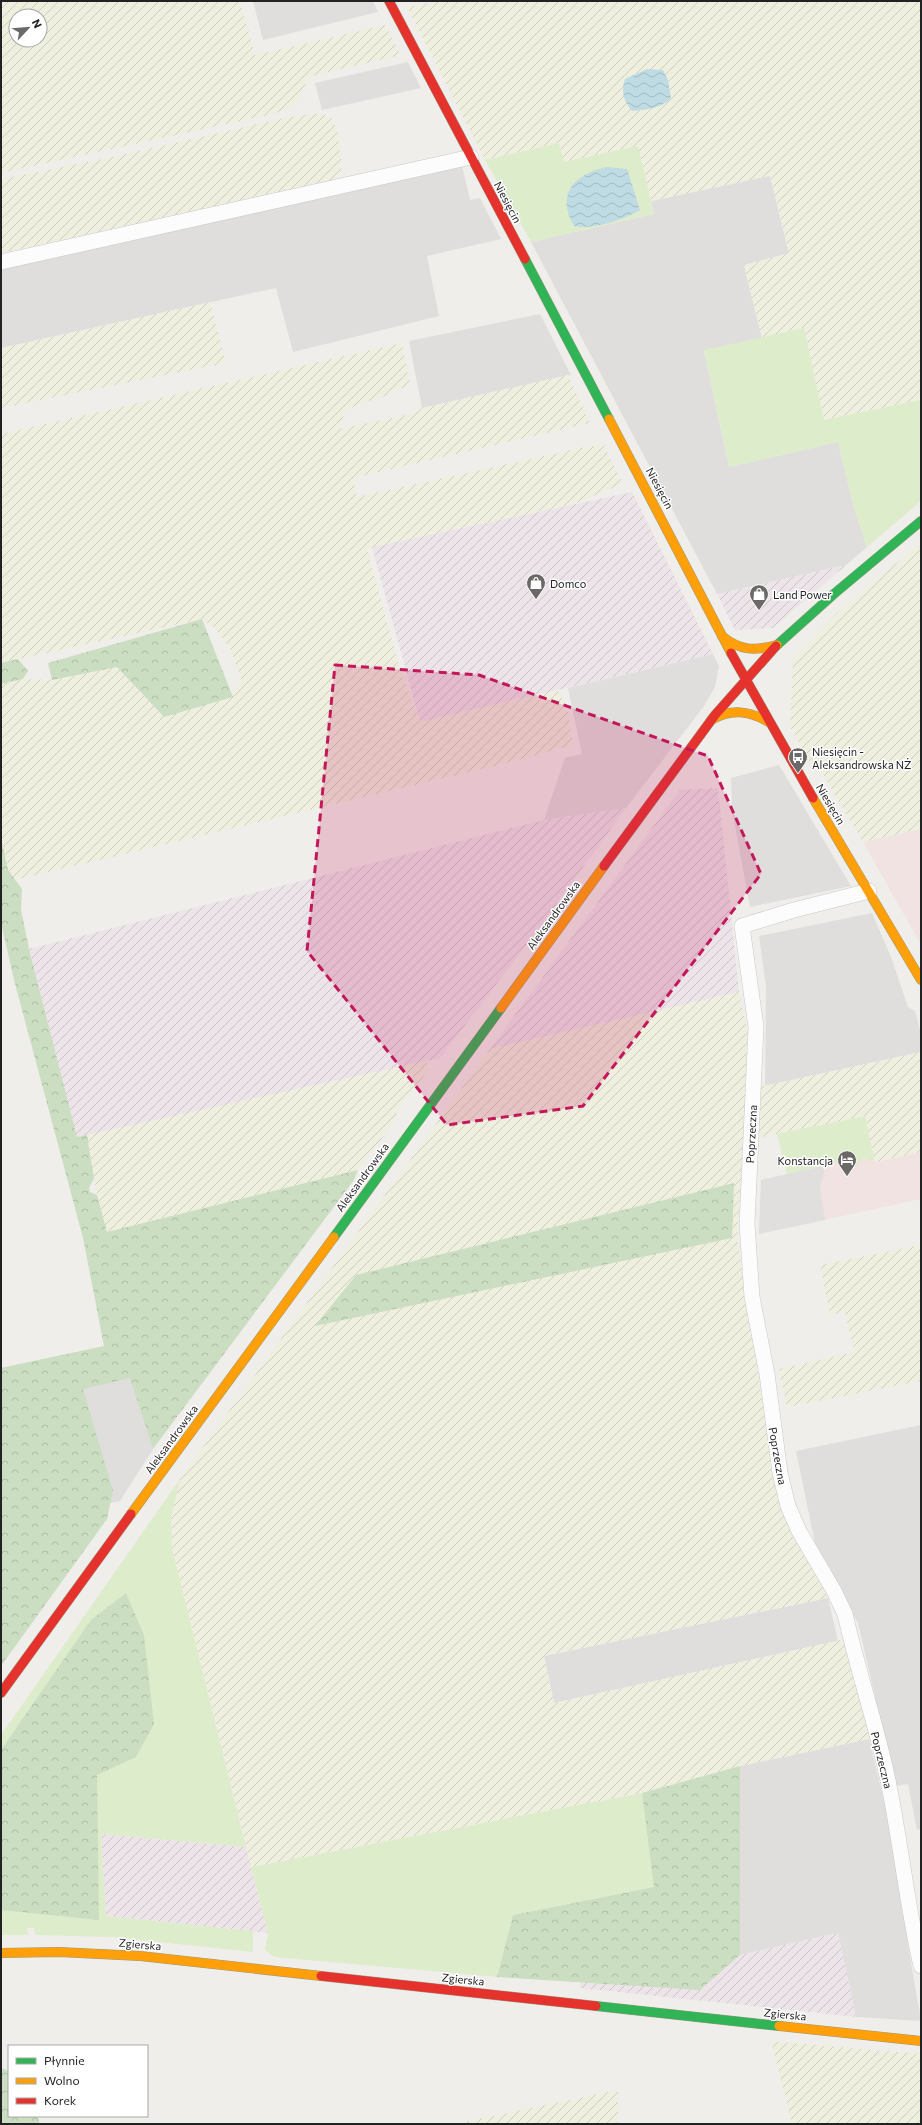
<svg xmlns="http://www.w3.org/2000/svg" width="922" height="2125" font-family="Commissioner,sans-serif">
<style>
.residential{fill:#dfdedc}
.commercial{fill:#f1e3e1}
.industrial{fill:url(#industrial-furrows)}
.farmland{fill:url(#farmland-furrows);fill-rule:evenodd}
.grass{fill:#ddeccb}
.forest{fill:url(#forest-crowns)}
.parking{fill:#e0dfde}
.water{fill:url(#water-waves)}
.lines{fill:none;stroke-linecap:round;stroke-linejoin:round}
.street-casing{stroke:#c9c8c7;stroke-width:16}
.fast-casing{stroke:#999a82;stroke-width:10}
.slow-casing{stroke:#999a82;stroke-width:10}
.jam-casing{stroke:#999a82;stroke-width:10}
.street{stroke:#fdfcfc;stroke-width:15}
.fast{stroke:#30b455;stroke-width:9}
.slow{stroke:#ff9f0a;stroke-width:9}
.jam{stroke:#e5322d;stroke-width:9}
.marked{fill:#c2185b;fill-opacity:0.2;stroke:#c2185b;stroke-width:3;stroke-dasharray:8 5;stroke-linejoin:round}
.labels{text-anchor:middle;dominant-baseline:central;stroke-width:3;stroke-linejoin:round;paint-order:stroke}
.street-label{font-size:11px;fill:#222;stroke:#fff}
.poi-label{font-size:11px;fill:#222;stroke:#fff;text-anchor:start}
</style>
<defs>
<pattern id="industrial-furrows" width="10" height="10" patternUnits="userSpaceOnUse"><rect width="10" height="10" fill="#ede4e9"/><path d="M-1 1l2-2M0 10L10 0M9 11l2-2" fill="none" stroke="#cbc3c8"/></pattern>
<pattern id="farmland-furrows" width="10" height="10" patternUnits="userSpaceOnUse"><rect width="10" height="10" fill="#efefdf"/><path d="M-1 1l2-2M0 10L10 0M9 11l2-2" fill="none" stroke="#cdcdbf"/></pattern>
<pattern id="forest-crowns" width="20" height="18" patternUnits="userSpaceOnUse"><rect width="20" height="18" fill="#cbdec1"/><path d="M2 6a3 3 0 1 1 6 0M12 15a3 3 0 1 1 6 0" fill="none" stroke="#aebea6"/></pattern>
<pattern id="water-waves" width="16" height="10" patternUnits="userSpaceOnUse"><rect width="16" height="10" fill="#bfdbe3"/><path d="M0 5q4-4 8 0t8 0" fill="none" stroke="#a4bcc2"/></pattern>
</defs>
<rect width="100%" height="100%" fill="#f0eeeb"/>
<!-- residential -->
<g class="residential">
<path d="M253 1H373L378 12 263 40Z"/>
<path d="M408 62 421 88 322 110 315 83Z"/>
<path d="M462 166 470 200 480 198 501 239 427 256 439 316 293 352 276 288 1 348V255Z"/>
<path d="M770 175 789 254 744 265 762 338 704 351 729 467 838 442 854 508 867 547 846 565 717 594 531 242 654 214 651 201Z"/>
<path d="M540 314 571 375 422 408 409 341Z"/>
<path d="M713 654 719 666 715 687 704 706 626 808 544 820 565 758 582 754 568 688Z"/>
<path d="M779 765 851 886 750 907 732 810 731 778Z"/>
<path d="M872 913 891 957 908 1007 915 1011 921 1033V1052L765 1086 766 987 759 936Z"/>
<path d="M124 1343 153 1449 120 1501 1 1525V1368Z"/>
<path d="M921 1425V1829L917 1830 908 1784 896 1786 858 1623 816 1548 796 1451Z"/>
<path d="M828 1598 838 1641 554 1703 544 1656Z"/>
<path d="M869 1739 893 1838 901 1905 921 2021 856 2017 838 1933 740 1955V1766Z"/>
</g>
<!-- commercial -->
<g class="commercial">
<path d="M921 829V945L863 842Z"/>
<path d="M865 1116 875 1162 921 1152V1199L759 1234 761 1180 787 1174 777 1134Z"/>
</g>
<!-- industrial -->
<g class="industrial">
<path d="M632 492 713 654 420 722 372 547Z"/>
<path d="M846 565 773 628 735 630 717 594Z"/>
<path d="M718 788 739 992 490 1049 680 790Z"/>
<path d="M626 808 536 932 440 1058 77 1138 29 949 544 820Z"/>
<path d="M101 1834 246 1847 268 1933 106 1916Z"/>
<path d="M838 1933 856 2017 580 1988 586 1941 740 1955Z"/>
</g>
<!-- farmland -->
<g class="farmland">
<path d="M1 1H240L255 55 385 25 401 55 312 76 306 83 298 101 290 108 273 114 1 173ZM16 16H40V40H16Z"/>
<path d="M436 1H921V400L824 420 804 328 762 338 744 265 789 253 770 176 651 201 638 146 564 162 559 143 485 160 407 7Z"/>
<path d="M319 113 330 116 337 129 342 167 340 173 325 186 243 201 1 253V179L108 158 279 119Z"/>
<path d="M210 302 226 363 1 408V348Z"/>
<path d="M402 343 410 384 389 395 358 404 345 412 339 429 416 413 422 408 568 375 590 423 353 478 357 497 585 447 604 445 623 484 574 504 372 547 367 550 399 665 420 722 558 690 568 711 573 745 495 766 15 880 8 870 1 838V684L23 679 52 680 117 667 164 717 233 697 241 679 230 648 213 627 202 619 1 663V434Z"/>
<path d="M921 543V829L863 842 816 763 811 764 790 727 793 659 837 613Z"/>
<path d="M739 992 750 1045 737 1238 771 1457 784 1505 828 1598 544 1656 554 1703 845 1639 869 1739 740 1766 642 1793 251 1867 172 1548 171 1518 180 1479 490 1049Z"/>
<path d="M921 1052V1152L875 1162 865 1116 757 1138 759 1087Z"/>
<path d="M426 1061 430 1068 398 1110 392 1125 358 1170 107 1232 97 1195 87 1135Z"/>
<path d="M921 1245V1381L787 1407 779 1369 854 1352 845 1312 830 1315 820 1265Z"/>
<path d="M771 2041 921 2054V2124H792Z"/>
<path d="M618 2090V2124H454Z"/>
</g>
<!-- grass -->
<g class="grass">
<path d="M559 143 564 162 638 146 654 214 531 242 485 160Z"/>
<path d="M804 328 824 420 921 400V501L867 547 854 508 838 442 729 467 704 350Z"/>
<path d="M865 1116 874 1158 869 1162 865 1157 862 1158 858 1166H848L839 1162 787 1174 777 1134Z"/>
<path d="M180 1479 171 1518 172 1548 246 1847 101 1834 106 1916 253 1931V1952L112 1937 35 1935 34 1928H27L28 1935H1V1735Z"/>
<path d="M642 1793 655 1887 513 1915 497 1977 274 1957 265 1950 268 1933 251 1867Z"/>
</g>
<!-- forest -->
<g class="forest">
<path d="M202 619 233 697 164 717 117 667 52 680 48 663Z"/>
<path d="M18 659 28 671 23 679 1 684V663Z"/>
<path d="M1 816V838L8 870 22 889 21 909 29 949 77 1137 87 1135 94 1178 89 1188 90 1192 97 1195 107 1232 358 1170 354 1180 153 1449 130 1378 83 1389 113 1491 107 1519 1 1666V1368L104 1346 83 1238 14 980 1 923Z"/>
<path d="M734 1183 732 1238 315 1326 356 1275Z"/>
<path d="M126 1593 144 1635 154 1724 136 1757 97 1775 99 1920 1 1910V1750L91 1620Z"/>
<path d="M740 1766V1955L700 1990 497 1977 513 1915 654 1887 642 1793Z"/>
<path d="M1 2068 9 2071V2116H38L40 2124H1Z"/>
</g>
<!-- parking -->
<path class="parking" d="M823 1166 824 1173 820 1188 825 1220 759 1234 761 1180Z"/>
<!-- water -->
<g class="water">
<path d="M647 69 663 70 668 80 671 98C663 108 645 110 632 111 623 100 621 91 625 79Z"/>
<path d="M607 167 627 169 640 210C623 220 594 230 574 226 555 193 575 174 607 167Z"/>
</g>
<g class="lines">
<!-- street casing -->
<g class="street-casing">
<g id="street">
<path d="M1 262 471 157"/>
<path d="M869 891 794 910 742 926 756 1027 747 1224 752 1297 767 1374 780 1473 788 1506 799 1531 834 1591 845 1614C857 1667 874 1718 886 1771 900 1835 906 1901 921 1966"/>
</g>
</g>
<!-- fast casing -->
<g class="fast-casing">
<g id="fast">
<path d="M525 259 609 419"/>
<path d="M776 646 835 593 921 521"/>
<path d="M334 1237 501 1008"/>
<path d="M596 2006 779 2026"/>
</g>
</g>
<!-- slow casing -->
<g class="slow-casing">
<g id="slow">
<path d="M609 419 731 653"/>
<path d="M722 636C740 651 755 651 777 645"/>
<path d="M711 720C732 708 749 711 769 722"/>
<path d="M813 798 921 980"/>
<path d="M501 1008 604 866"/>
<path d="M131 1514 334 1237"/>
<path d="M1 1953 59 1952 140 1956 321 1976"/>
<path d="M779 2026 921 2041"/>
</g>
</g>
<!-- jam casing -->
<g class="jam-casing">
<g id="jam">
<path d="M389 1 525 259"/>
<path d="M731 653 813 798"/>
<path d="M604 866 715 715 776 646"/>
<path d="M1 1693 131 1514"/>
<path d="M321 1976 596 2006"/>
</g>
</g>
<!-- street -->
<use href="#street" class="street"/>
<!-- fast -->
<use href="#fast" class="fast"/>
<!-- slow -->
<use href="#slow" class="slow"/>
<!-- jam -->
<use href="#jam" class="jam"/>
</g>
<!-- marked area -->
<path class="marked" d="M335 665 479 675 708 756 761 874 583 1106 447 1125 307 951Z"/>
<!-- icons -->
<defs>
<g id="shop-pin" transform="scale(1)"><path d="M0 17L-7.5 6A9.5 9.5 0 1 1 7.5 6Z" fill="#6a6968" stroke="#fff"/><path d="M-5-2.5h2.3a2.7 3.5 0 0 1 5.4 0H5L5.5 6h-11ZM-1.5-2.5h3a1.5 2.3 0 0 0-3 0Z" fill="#fff"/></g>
<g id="bus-pin" transform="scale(1)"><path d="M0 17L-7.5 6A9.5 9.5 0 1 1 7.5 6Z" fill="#6a6968" stroke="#fff"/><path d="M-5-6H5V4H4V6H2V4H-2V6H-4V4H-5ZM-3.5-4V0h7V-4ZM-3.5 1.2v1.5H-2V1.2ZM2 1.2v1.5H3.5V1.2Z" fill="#fff"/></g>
<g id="hotel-pin" transform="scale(1)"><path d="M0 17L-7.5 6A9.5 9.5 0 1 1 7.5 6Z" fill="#6a6968" stroke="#fff"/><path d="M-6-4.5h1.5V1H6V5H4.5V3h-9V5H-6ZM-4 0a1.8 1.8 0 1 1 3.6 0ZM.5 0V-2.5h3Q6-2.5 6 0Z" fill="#fff"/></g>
</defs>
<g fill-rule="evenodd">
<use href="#shop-pin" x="536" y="583"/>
<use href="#shop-pin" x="759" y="594"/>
<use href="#bus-pin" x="798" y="757"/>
<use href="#hotel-pin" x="847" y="1160"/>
</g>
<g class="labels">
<!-- street labels -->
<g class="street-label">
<text transform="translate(508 202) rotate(62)">Niesięcin</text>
<text transform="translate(660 488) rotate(62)">Niesięcin</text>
<text transform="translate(831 804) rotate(59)">Niesięcin</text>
<text transform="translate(553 915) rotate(-54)">Aleksandrowska</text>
<text transform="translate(751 1134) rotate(-87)">Poprzeczna</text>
<text transform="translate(362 1177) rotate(-54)">Aleksandrowska</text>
<text transform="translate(171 1439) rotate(-54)">Aleksandrowska</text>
<text transform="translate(778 1456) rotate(80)">Poprzeczna</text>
<text transform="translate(882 1760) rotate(76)">Poprzeczna</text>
<text transform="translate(140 1944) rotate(5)">Zgierska</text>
<text transform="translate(463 1979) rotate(6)">Zgierska</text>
<text transform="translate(785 2014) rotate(6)">Zgierska</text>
</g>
<!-- poi labels -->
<g class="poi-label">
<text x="550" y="583">Domco</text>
<text x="773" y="594">Land Power</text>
<text x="812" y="751">Niesięcin -<tspan x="812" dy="13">Aleksandrowska NŻ</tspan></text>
<text x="833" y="1160" text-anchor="end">Konstancja</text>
</g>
</g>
<!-- border -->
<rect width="922" height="2125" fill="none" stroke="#222222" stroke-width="4"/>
<!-- legend -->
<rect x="8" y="2045" width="140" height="72" fill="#ffffff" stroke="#a7a7a7"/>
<rect x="16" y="2058" width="20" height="6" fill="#30b455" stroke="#a7a7a7"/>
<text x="44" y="2065" font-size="12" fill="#222222">Płynnie</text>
<rect x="16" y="2078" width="20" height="6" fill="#ff9f0a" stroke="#a7a7a7"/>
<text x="44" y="2085" font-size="12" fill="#222222">Wolno</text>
<rect x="16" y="2098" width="20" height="6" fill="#e5322d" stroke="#a7a7a7"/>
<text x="44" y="2105" font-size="12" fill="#222222">Korek</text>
<!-- north arrow -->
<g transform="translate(28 28) rotate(64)"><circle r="19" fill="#ffffff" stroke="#a7a7a7"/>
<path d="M0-3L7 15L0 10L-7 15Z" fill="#6a6968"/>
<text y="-6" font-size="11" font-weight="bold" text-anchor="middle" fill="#222222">N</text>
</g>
</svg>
